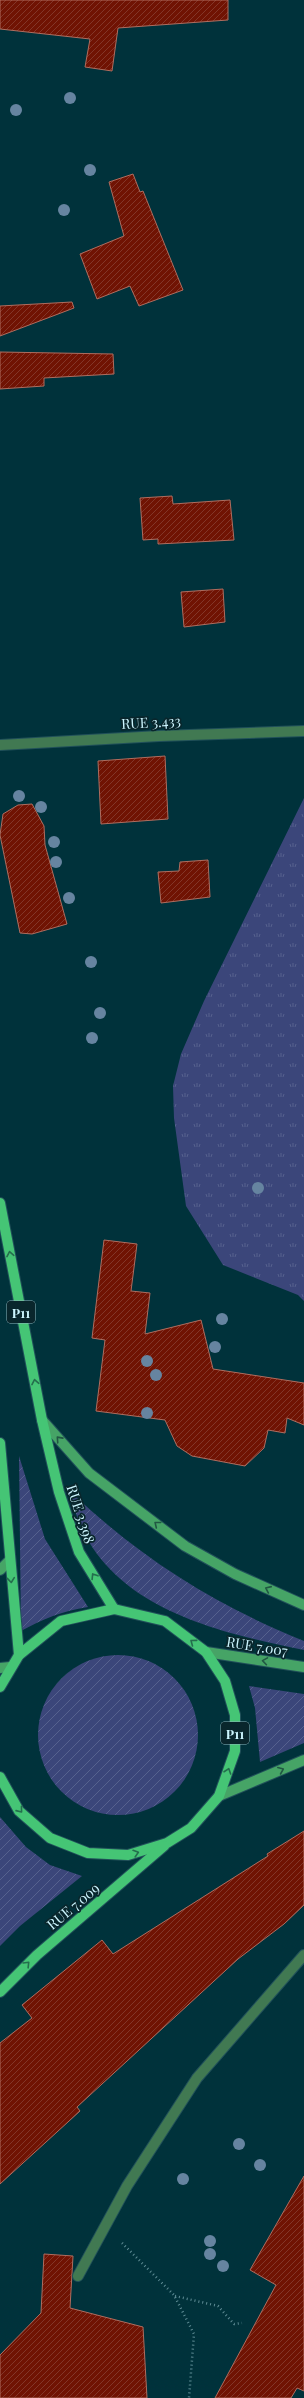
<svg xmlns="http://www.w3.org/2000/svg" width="304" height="2398" font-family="'Playfair Display',serif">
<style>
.grass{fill:url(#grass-tufts)}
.garden{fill:url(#garden-furrows)}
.building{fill:url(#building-hatch);stroke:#af6d5f}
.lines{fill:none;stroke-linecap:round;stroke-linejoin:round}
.service-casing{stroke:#21515a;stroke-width:12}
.minor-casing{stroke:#21515a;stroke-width:12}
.secondary-casing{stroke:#21515a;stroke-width:12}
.primary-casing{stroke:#21515a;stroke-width:12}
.path{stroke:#5e8c95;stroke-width:2.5;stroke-dasharray:1 3;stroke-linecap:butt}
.service{stroke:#417952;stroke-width:10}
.minor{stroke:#417952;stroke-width:10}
.secondary{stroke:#46a466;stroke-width:10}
.primary{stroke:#45c575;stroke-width:10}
.tree{fill:#6684a0}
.oneway{stroke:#246e4d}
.oneway2{stroke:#215843}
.labels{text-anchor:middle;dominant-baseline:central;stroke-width:3.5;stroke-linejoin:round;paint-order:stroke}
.shield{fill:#09262c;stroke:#92b7bf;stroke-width:1}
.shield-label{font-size:13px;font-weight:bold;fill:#ccf5fe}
.street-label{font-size:14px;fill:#ccf5fe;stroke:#09262c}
</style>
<defs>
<pattern id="grass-tufts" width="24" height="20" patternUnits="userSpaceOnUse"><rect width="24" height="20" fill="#3b467a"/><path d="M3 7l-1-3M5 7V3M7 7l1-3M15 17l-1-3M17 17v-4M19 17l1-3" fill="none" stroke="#56618e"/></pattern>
<pattern id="garden-furrows" width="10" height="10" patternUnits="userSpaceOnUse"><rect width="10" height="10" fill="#3b467a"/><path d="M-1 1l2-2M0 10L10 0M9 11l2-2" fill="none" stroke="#56618e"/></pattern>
<pattern id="building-hatch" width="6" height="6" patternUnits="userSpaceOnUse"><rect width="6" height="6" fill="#701303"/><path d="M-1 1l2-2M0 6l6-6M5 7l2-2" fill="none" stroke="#833629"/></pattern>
</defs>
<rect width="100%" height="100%" fill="#00323b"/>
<!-- grass -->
<path class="grass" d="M304 798V1301L298 1295 223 1265 186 1206 174 1118 173 1086 181 1054 204 1001Z"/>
<!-- garden -->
<g class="garden">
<path d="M19 1456 45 1539 88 1607C62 1611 43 1619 21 1631Z"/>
<path d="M73 1494C142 1559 215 1605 304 1641V1650C210 1631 95 1604 71 1496Z"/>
<circle cx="118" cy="1735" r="80"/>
<path d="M249 1686 304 1694V1743L260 1762 255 1708Z"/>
<path d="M0 1817 26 1847 50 1865 82 1876 20 1926 0 1946Z"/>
</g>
<!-- building -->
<g class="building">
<path d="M0 0H228V20L118 28 112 71 85 67 90 39 0 29Z"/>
<path d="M133 174 140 192 143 191 183 290 139 306 130 286 97 299 80 254 124 236 109 182Z"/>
<path d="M72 302 74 308 0 336V306Z"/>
<path d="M0 352 113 354 114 374 44 378V386L0 389Z"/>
<path d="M172 496 173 504 230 500 234 540 158 544V539L143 540 140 498Z"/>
<path d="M223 589 225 622 184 627 181 592Z"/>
<path d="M165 756 168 819 101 824 98 761Z"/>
<path d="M32 804 44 826 45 845 67 924 32 934 20 933 0 835 3 814 18 805Z"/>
<path d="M208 860 210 897 161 903 158 872 179 871 180 862Z"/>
<path d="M104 1240 137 1244 131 1291 150 1293 145 1334 201 1320 213 1369 304 1383V1425L287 1418 285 1433 268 1430 264 1448 245 1466 192 1456 177 1446 165 1420 96 1411 105 1340 92 1338Z"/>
<path d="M304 1831V1905L284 1924 238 1959 77 2107 80 2111 0 2184V2043L32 2018 22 2005 102 1940 113 1954 268 1856 267 1854Z"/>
<path d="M304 2176V2391L297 2388 291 2398H215L276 2285 250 2270Z"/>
<path d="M44 2254 73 2256 70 2308 143 2327 147 2398H0V2355L41 2313Z"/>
</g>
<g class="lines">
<!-- service casing -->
<g class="service-casing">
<path id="service" d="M78 2276 127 2186 197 2078 304 1955"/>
</g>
<!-- minor casing -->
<g class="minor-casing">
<path id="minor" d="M0 745 159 736 304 731"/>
</g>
<!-- secondary casing -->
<g class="secondary-casing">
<g id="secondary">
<path d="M42 1420 89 1473 185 1546 235 1574 304 1605"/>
<path d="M0 1570 9 1561"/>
<path d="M206 1652 304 1667"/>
<path d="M0 1668 10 1667"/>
<path d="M219 1796 304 1760"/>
</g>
</g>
<!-- primary casing -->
<g class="primary-casing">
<g id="primary">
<path d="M0 1203 42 1420 59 1492 79 1552 114 1609"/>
<path d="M0 1443 19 1655"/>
<path d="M0 1687 19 1655 61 1621 114 1609 165 1621 206 1652 225 1681 235 1715V1751L219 1796 191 1828 167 1843 128 1855 88 1853 50 1838 19 1811 0 1777"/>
<path d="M0 1992 37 1955 164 1846"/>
</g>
</g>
<!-- path -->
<g class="path">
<path d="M122 2243 174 2295 194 2334 189 2398"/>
<path d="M175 2296 218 2306 234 2324 242 2323"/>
</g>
<!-- service -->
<use href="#service" class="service"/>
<!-- minor -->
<use href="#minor" class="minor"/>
<!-- secondary -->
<use href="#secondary" class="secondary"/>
<!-- primary -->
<use href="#primary" class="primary"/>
</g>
<!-- trees -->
<g class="tree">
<circle cx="70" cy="98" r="6"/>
<circle cx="16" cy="110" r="6"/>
<circle cx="90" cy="170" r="6"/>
<circle cx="64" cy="210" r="6"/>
<circle cx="19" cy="796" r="6"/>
<circle cx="41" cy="807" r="6"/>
<circle cx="54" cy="842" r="6"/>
<circle cx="56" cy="862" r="6"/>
<circle cx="69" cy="898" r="6"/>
<circle cx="91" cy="962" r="6"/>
<circle cx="100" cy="1013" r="6"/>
<circle cx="92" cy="1038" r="6"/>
<circle cx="258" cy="1188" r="6"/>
<circle cx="222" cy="1319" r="6"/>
<circle cx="215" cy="1347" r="6"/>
<circle cx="147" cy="1361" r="6"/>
<circle cx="156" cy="1375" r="6"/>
<circle cx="147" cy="1413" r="6"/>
<circle cx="239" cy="2144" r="6"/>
<circle cx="260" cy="2165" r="6"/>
<circle cx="183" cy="2179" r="6"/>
<circle cx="210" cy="2241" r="6"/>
<circle cx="210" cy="2254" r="6"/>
<circle cx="223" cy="2266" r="6"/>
</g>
<!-- one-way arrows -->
<defs><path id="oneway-chevron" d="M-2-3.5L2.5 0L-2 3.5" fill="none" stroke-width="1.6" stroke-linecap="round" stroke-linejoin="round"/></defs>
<g class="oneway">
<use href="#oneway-chevron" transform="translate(10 1254) rotate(-101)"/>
<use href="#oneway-chevron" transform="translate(35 1382) rotate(-101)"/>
<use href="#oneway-chevron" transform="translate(94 1576) rotate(-122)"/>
<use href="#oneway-chevron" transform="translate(11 1580) rotate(84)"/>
<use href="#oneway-chevron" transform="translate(193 1642) rotate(-143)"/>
<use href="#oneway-chevron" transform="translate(228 1771) rotate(-71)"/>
<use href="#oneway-chevron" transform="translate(20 1810) rotate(51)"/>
<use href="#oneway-chevron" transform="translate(136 1853) rotate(-17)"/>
<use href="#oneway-chevron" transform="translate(27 1964) rotate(-46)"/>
</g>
<g class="oneway2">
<use href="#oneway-chevron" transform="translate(59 1439) rotate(-132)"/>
<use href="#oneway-chevron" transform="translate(157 1524) rotate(-141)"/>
<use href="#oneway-chevron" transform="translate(268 1589) rotate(-156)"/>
<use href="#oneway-chevron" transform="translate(265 1661) rotate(-171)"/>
<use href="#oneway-chevron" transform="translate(281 1770) rotate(-23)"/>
</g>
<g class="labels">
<!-- shield labels -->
<g class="shield">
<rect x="7" y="1301" width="28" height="22" rx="3"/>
<rect x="221" y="1722" width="28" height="22" rx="3"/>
</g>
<g class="shield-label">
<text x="21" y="1312">P11</text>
<text x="235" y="1733">P11</text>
</g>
<!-- street labels -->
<g class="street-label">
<text transform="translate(151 722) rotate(-3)">RUE 3.433</text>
<text transform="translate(81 1514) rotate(72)">RUE 3.398</text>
<text transform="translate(257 1646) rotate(9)">RUE 7.007</text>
<text transform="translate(73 1906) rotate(-40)">RUE 7.009</text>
</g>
</g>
</svg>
